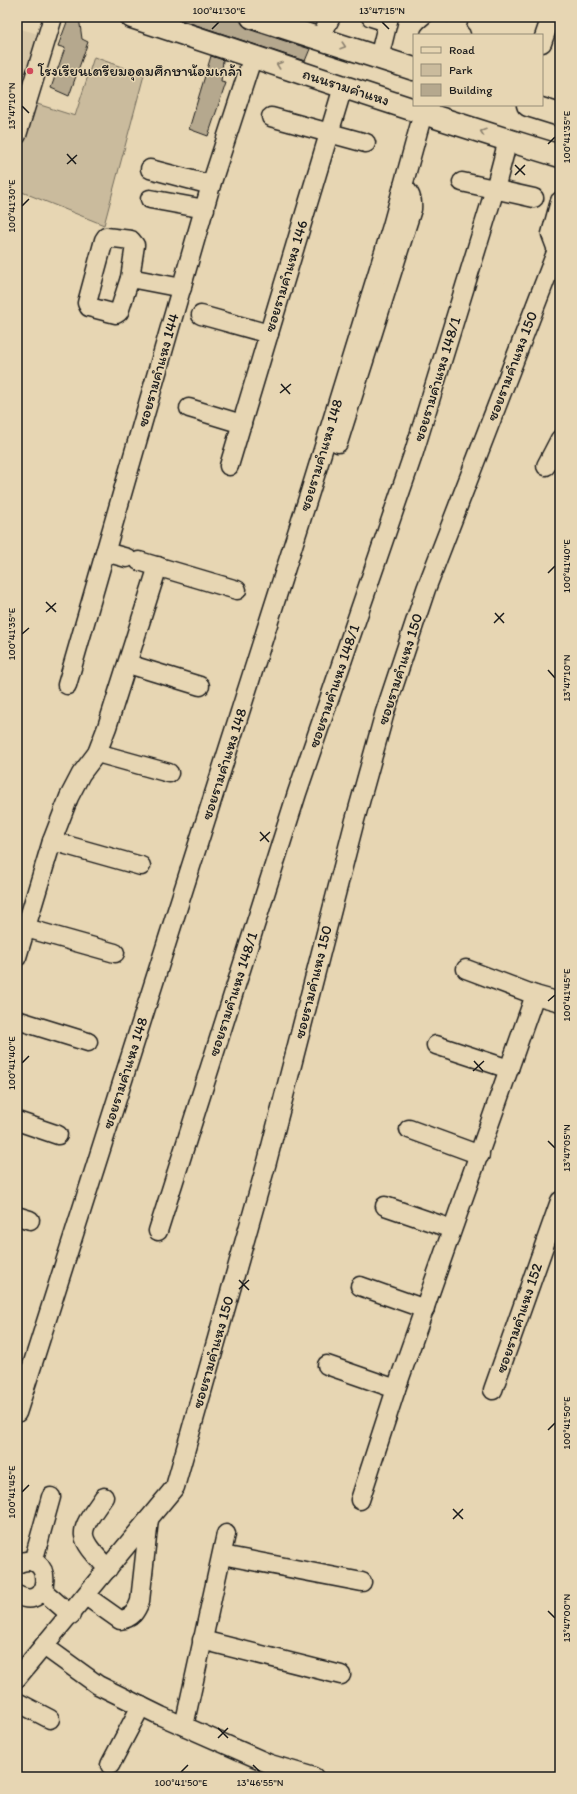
<svg xmlns="http://www.w3.org/2000/svg" width="577" height="1794" font-family="Itim,'Playpen Sans Thai',sans-serif">
<style>
.built{fill:#d8c8a8}
.green{fill:#cabb9d;stroke:#736c5c}
.building{fill:#b5a88e;stroke:#1c1c1c}
.lines{fill:none;stroke-linecap:round;stroke-linejoin:round}
.minor-casing{stroke:#1c1c1c;stroke-width:21}
.major-casing{stroke:#1c1c1c;stroke-width:25}
.minor{stroke:#e7d6b3;stroke-width:18}
.major{stroke:#e7d6b3;stroke-width:22}
.oneway{stroke:#8c826f}
.ticks{fill:none;stroke:#1c1c1c;stroke-width:1.5}
.poi-dot{fill:#d1495b;stroke:#e7d6b3;stroke-width:1.5}
.labels{text-anchor:middle;dominant-baseline:central;stroke-width:3;stroke-linejoin:round;paint-order:stroke}
.poi-label{font-size:15px;fill:#1c1c1c;stroke:#e7d6b3;text-anchor:start}
.street-label{font-size:15px;fill:#1c1c1c;stroke:#e7d6b3}
.neatline{fill:none;stroke:#1c1c1c;stroke-width:1.5}
.ticks-label{font-size:10px;text-anchor:middle;fill:#1c1c1c}
</style>
<rect width="100%" height="100%" fill="#e7d6b3"/>
<filter id="ink" filterUnits="userSpaceOnUse"><feTurbulence type="fractalNoise" baseFrequency=".025" numOctaves="2"/><feDisplacementMap in="SourceGraphic" scale="8" xChannelSelector="R" yChannelSelector="G"/><feConvolveMatrix kernelMatrix="1 2 1 2 8 2 1 2 1" color-interpolation-filters="sRGB"/></filter>
<g filter="url(#ink)">
<!-- built -->
<path class="built" d="M17 28 53 38 17 159Z"/>
<!-- green -->
<path class="green" d="M94 57 144 75 104 225 17 190V159L34 103 75 116Z"/>
<!-- building -->
<g class="building">
<path d="M65 17H79L82 39 88 42 69 96 51 88 65 48 58 46 67 22Z"/>
<path d="M172 17H240L243 25 248 29 310 49 305 61Z"/>
<path d="M211 56 223 60 221 82 226 83 208 136 189 129Z"/>
</g>
<g class="lines">
<!-- minor casing -->
<g class="minor-casing">
<g id="minor">
<path d="M371 17 387 22"/>
<path d="M455 33 459 17"/>
<path d="M430 35 437 29 461 35"/>
<path d="M320 38 331 17"/>
<path d="M542 43 551 17"/>
<path d="M379 58 389 17"/>
<path d="M271 117 366 143"/>
<path d="M17 135 53 17"/>
<path d="M150 169 211 185"/>
<path d="M462 182 534 198"/>
<path d="M150 199 205 209"/>
<path d="M560 201 551 234 557 250 560 247"/>
<path d="M106 237 131 240 135 245 130 278 119 312 116 314 89 307 87 303 104 240Z"/>
<path d="M130 278 182 288"/>
<path d="M201 315 269 334"/>
<path d="M189 408 242 424"/>
<path d="M338 443 412 209C413 199 410 193 403 186"/>
<path d="M229 466 343 87"/>
<path d="M546 466 560 439"/>
<path d="M105 552 127 558"/>
<path d="M139 561 237 590"/>
<path d="M128 664 200 686"/>
<path d="M67 685 211 185 253 56"/>
<path d="M97 753 169 773"/>
<path d="M52 841 141 866"/>
<path d="M26 928 115 953"/>
<path d="M17 957 52 841 69 797 81 774 97 753 107 727 158 566"/>
<path d="M466 969 535 995 560 1002"/>
<path d="M17 1020 88 1042"/>
<path d="M436 1045 509 1069"/>
<path d="M17 1121 58 1135"/>
<path d="M409 1129 480 1155"/>
<path d="M385 1206 452 1229"/>
<path d="M17 1216 30 1220"/>
<path d="M158 1231 297 793 414 452 495 189 508 140"/>
<path d="M360 1286 425 1309"/>
<path d="M327 1365 396 1389"/>
<path d="M493 1390 560 1201"/>
<path d="M17 1413 310 492 392 226 423 113"/>
<path d="M104 1497C77 1535 76 1534 108 1569"/>
<path d="M360 1500 396 1389 535 995"/>
<path d="M222 1555 362 1582"/>
<path d="M33 1562 51 1497"/>
<path d="M17 1564C54 1546 53 1614 17 1595"/>
<path d="M42 1590 71 1615"/>
<path d="M86 1596 120 1620C132 1618 136 1612 140 1601L149 1519"/>
<path d="M202 1640 341 1675"/>
<path d="M44 1646 98 1685 161 1716 270 1764 314 1777"/>
<path d="M17 1678 175 1487 267 1162 355 820 385 712 426 589 557 250"/>
<path d="M17 1702 50 1719"/>
<path d="M184 1726 226 1534"/>
<path d="M110 1765 141 1706"/>
</g>
</g>
<!-- major casing -->
<g class="major-casing">
<g id="major">
<path d="M132 17C275 63 416 113 560 156"/>
<path d="M252 17 414 69"/>
<path d="M528 105 560 115"/>
</g>
</g>
<!-- minor -->
<use href="#minor" class="minor"/>
<!-- major -->
<use href="#major" class="major"/>
</g>
<!-- one-way arrows -->
<defs><path id="oneway-chevron" d="M-2-3.5L2.5 0L-2 3.5" fill="none" stroke-width="1.6" stroke-linecap="round" stroke-linejoin="round"/></defs>
<g class="oneway">
<use href="#oneway-chevron" transform="translate(343 46) rotate(18)"/>
<use href="#oneway-chevron" transform="translate(279 65) rotate(-161)"/>
<use href="#oneway-chevron" transform="translate(483 132) rotate(-162)"/>
</g>
</g>
<!-- ticks -->
<path class="ticks" d="M382 22 389 29M212 29 219 22M22 106 29 113M548 144 555 137M67 154 76 164M67 164 77 155M515 165 525 175M515 175 525 165M22 206 29 199M281 384 290 394M280 393 291 384M548 573 555 566M46 602 56 612M46 612 56 603M495 613 504 623M494 623 504 613M22 634 29 628M548 670 555 678M260 832 269 842M260 841 270 832M548 1001 555 995M474 1061 483 1071M22 1063 29 1056M473 1071 484 1061M548 1141 555 1148M239 1280 249 1290M239 1289 249 1280M548 1430 555 1423M22 1492 29 1485M453 1509 463 1519M453 1519 463 1509M548 1611 555 1618M218 1728 228 1738M218 1738 228 1728M253 1765 260 1772M181 1772 188 1765"/>
<!-- markers -->
<circle class="poi-dot" cx="30" cy="71" r="4"/>
<g class="labels">
<!-- poi labels -->
<g class="poi-label">
<text x="38" y="71">โรงเรียนเตรียมอุดมศึกษาน้อมเกล้า</text>
</g>
<!-- street labels -->
<g class="street-label">
<text transform="translate(346 87) rotate(18)">ถนนรามคำแหง</text>
<text transform="translate(286 276) rotate(-73)">ซอยรามคำแหง 146</text>
<text transform="translate(512 366) rotate(-69)">ซอยรามคำแหง 150</text>
<text transform="translate(158 370) rotate(-74)">ซอยรามคำแหง 144</text>
<text transform="translate(437 379) rotate(-73)">ซอยรามคำแหง 148/1</text>
<text transform="translate(321 455) rotate(-73)">ซอยรามคำแหง 148</text>
<text transform="translate(400 669) rotate(-72)">ซอยรามคำแหง 150</text>
<text transform="translate(334 686) rotate(-71)">ซอยรามคำแหง 148/1</text>
<text transform="translate(224 764) rotate(-72)">ซอยรามคำแหง 148</text>
<text transform="translate(313 982) rotate(-76)">ซอยรามคำแหง 150</text>
<text transform="translate(233 994) rotate(-72)">ซอยรามคำแหง 148/1</text>
<text transform="translate(125 1073) rotate(-72)">ซอยรามคำแหง 148</text>
<text transform="translate(519 1318) rotate(-71)">ซอยรามคำแหง 152</text>
<text transform="translate(213 1352) rotate(-74)">ซอยรามคำแหง 150</text>
</g>
</g>
<!-- margin -->
<rect width="577" height="1794" fill="none" stroke="#e7d6b3" stroke-width="44"/>
<!-- legend -->
<rect x="413" y="34" width="130" height="72" fill="#e7d6b3" stroke="#968c77"/>
<rect x="421" y="47" width="20" height="6" fill="#e7d6b3" stroke="#968c77"/>
<text x="449" y="54" font-size="12" fill="#1c1c1c">Road</text>
<rect x="421" y="64" width="20" height="12" fill="#cabb9d" stroke="#968c77"/>
<text x="449" y="74" font-size="12" fill="#1c1c1c">Park</text>
<rect x="421" y="84" width="20" height="12" fill="#b5a88e" stroke="#968c77"/>
<text x="449" y="94" font-size="12" fill="#1c1c1c">Building</text>
<rect x="22" y="22" width="533" height="1750" class="neatline"/>
<g class="ticks-label">
<text x="219" y="14">100°41'30"E</text>
<text x="382" y="14">13°47'15"N</text>
<text transform="translate(11 106) rotate(-90)" y="4">13°47'10"N</text>
<text transform="translate(566 137) rotate(-90)" y="4">100°41'35"E</text>
<text transform="translate(11 206) rotate(-90)" y="4">100°41'30"E</text>
<text transform="translate(566 566) rotate(-90)" y="4">100°41'40"E</text>
<text transform="translate(11 634) rotate(-90)" y="4">100°41'35"E</text>
<text transform="translate(566 678) rotate(-90)" y="4">13°47'10"N</text>
<text transform="translate(566 995) rotate(-90)" y="4">100°41'45"E</text>
<text transform="translate(11 1063) rotate(-90)" y="4">100°41'40"E</text>
<text transform="translate(566 1148) rotate(-90)" y="4">13°47'05"N</text>
<text transform="translate(566 1423) rotate(-90)" y="4">100°41'50"E</text>
<text transform="translate(11 1492) rotate(-90)" y="4">100°41'45"E</text>
<text transform="translate(566 1618) rotate(-90)" y="4">13°47'00"N</text>
<text x="181" y="1786">100°41'50"E</text>
<text x="260" y="1786">13°46'55"N</text>
</g>
</svg>
